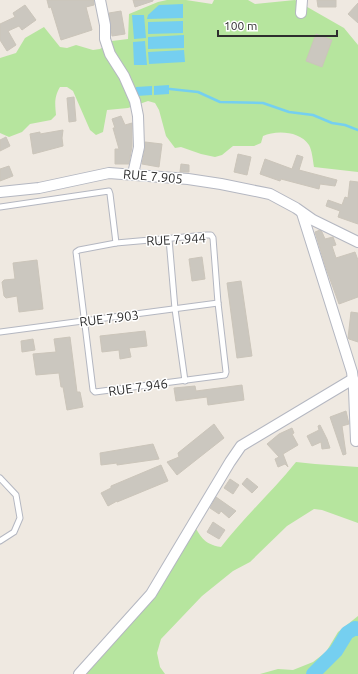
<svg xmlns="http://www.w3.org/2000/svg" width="358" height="674" font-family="Ubuntu,sans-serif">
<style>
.green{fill:#b6e59e}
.water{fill:#75cff0}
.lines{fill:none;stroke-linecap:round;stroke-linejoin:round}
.stream{stroke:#75cff0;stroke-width:2.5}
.river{stroke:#75cff0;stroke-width:14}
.building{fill:#cbc7bf;stroke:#cbc5ba}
.lane-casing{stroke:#b4b7c1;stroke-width:7}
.street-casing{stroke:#b4b7c1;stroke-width:12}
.lane{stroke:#fff;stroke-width:5}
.street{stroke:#fff;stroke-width:10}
.labels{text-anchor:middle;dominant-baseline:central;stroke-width:3;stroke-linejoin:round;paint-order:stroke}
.street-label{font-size:13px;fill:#2e2e2e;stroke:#fff}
</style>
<rect width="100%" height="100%" fill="#efe9e1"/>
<!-- green -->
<g class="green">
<path d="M167 0H186L212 4 214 0H248L255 4 295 0 344 28 358 45V172L314 167C313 161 312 150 309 145 300 131 276 130 263 136L261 143 254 146H233L222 155 215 157 201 154 181 147 175 148 166 136 159 110 155 103 148 101 128 108 107 110 103 132 96 135 90 130 73 91 67 87H60C54 97 55 104 56 115L51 120 30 124 22 132 9 137 0 133V58L16 53 25 38 44 27 60 47 67 48 76 45 93 50 100 49 112 41 128 39 129 14 158 2Z"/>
<path d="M296 462 315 464 358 467V523L322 510 314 509 287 526 250 562 233 571 202 596 161 639 157 653 160 667 165 674H74L144 599 192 521C200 536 203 544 221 547 244 517 273 491 296 462Z"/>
<path d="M358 616V674H260L278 669 293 670 313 662 326 652 338 632Z"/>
</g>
<!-- water -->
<g class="water">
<path d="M183 4V18L147 19 148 15 159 5Z"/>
<path d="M132 15H144L146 38 134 39Z"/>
<path d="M183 21V33L148 34V22Z"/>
<path d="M184 35V48L148 49V37Z"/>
<path d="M145 41 147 65H134L133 42Z"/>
<path d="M184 50 185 62 149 64 148 52Z"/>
<path d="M169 85V94L154 95V86Z"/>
<path d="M152 86V95L136 96V87Z"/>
</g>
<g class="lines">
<!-- stream -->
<path class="stream" d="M170 89 198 92 220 102 263 103 289 112 313 115 332 123 345 125 358 130"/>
<!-- river -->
<path class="river" d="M313 674 336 651 347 633 355 628 358 629"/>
</g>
<!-- building -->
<g class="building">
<path d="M47 0H94V5L86 7 92 30 61 40 51 7 49 8Z"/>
<path d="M133 0H153V1L135 7Z"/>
<path d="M317 0H336V7H318Z"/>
<path d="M358 3V23L348 14Z"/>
<path d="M25 5 36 20 22 30 19 26 8 31 16 45 7 51 0 40V24L15 17 13 13Z"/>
<path d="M121 11 125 34 112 36 109 13Z"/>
<path d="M316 34 332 40 322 67 306 61Z"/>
<path d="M74 97 76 121 69 122 67 98Z"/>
<path d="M121 116 125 125 132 123V146L129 164H115V149H119L113 128H115L112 119Z"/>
<path d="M63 130 62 138 63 146 33 154 30 134 40 132V134Z"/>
<path d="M6 137 10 146 0 151V140Z"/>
<path d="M145 142 162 144 159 167 142 164 145 148Z"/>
<path d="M238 154 251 157 247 175 234 172Z"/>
<path d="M297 155 303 157 299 170 337 180 335 186 320 184 319 189 281 179 280 181 260 174 265 159 292 169Z"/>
<path d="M181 164 189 165V172H180Z"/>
<path d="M9 166 13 176 0 181V169Z"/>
<path d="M350 181 358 182V224L338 217 340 211 326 206 328 200 342 205 345 197 348 198Z"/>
<path d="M320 230 322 232 325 239 333 237 336 245 332 246 336 258 355 252 358 260V297L339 304 326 268 315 232Z"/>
<path d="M202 257 205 279 192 281 189 259Z"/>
<path d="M37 260 43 309 19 312 17 296 6 298 4 296 2 282 4 280 15 279 13 263Z"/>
<path d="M241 281 252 356 237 358 227 283Z"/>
<path d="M351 312 358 313V342L349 339 348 338Z"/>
<path d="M145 331 147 346 129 348 131 357 120 359 119 350 102 352 100 336Z"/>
<path d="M70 337 77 392H80L83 407 67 410 63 387H61L59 373 36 375 33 354 56 352 54 339Z"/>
<path d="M33 339 35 350 22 352 21 341Z"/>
<path d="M242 385 244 400 208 405 207 397 176 401 174 388 195 386 196 391Z"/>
<path d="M346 411 349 424 342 426 346 454 343 455 330 417Z"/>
<path d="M214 424 224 438 177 475 167 462 179 457 178 453Z"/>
<path d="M320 425 327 439 330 448 322 449 321 442 312 446 307 436 319 430 318 426Z"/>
<path d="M292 428 294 433 292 434 298 445 283 454 288 467 285 464 278 467 275 459 279 457 267 444 279 434Z"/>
<path d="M153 444 159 459 117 465V463L101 465 100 453Z"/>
<path d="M161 465 168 481 117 502V501L108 506 101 493 111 488V486Z"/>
<path d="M247 478 258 487 252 493 242 484Z"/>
<path d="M230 479 239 485 233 494 224 488Z"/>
<path d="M216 497 236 511 229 518 221 511 219 514 210 508Z"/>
<path d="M213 522 225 530 219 539 207 532Z"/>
</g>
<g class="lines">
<!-- lane casing -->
<g class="lane-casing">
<g id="lane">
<path d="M0 207 109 191 110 194 116 243"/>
<path d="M207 235H211L213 238 218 303 226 372 225 375 95 392 93 390 76 252 79 250 116 243Z"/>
<path d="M169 239 175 309 185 381"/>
<path d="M0 332 218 303"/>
<path d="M0 478 16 495 20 518 14 532 0 541"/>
</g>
</g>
<!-- street casing -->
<g class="street-casing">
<g id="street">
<path d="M100 0 105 25V39L110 54 124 76 135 101 138 116 139 147 133 174"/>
<path d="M301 13 302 0"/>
<path d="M0 192 39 188 109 173 188 179 221 184 270 194 296 208 313 220 358 242"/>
<path d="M302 213 352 372 354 389 356 441"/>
<path d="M79 674 151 594 230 462 241 446 353 379"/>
</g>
</g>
<!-- lane -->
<use href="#lane" class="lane"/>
<!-- street -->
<use href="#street" class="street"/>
</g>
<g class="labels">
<!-- street labels -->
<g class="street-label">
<text transform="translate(153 176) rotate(5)">RUE 7.905</text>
<text transform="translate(176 239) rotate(-3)">RUE 7.944</text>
<text transform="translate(109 318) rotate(-7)">RUE 7.903</text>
<text transform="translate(138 387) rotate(-8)">RUE 7.946</text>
</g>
</g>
<!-- scale -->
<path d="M218 30v6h119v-6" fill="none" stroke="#2e2e2e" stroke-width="2"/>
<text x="224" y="30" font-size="12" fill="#2e2e2e" stroke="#ffffff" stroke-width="3" paint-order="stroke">100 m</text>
</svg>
